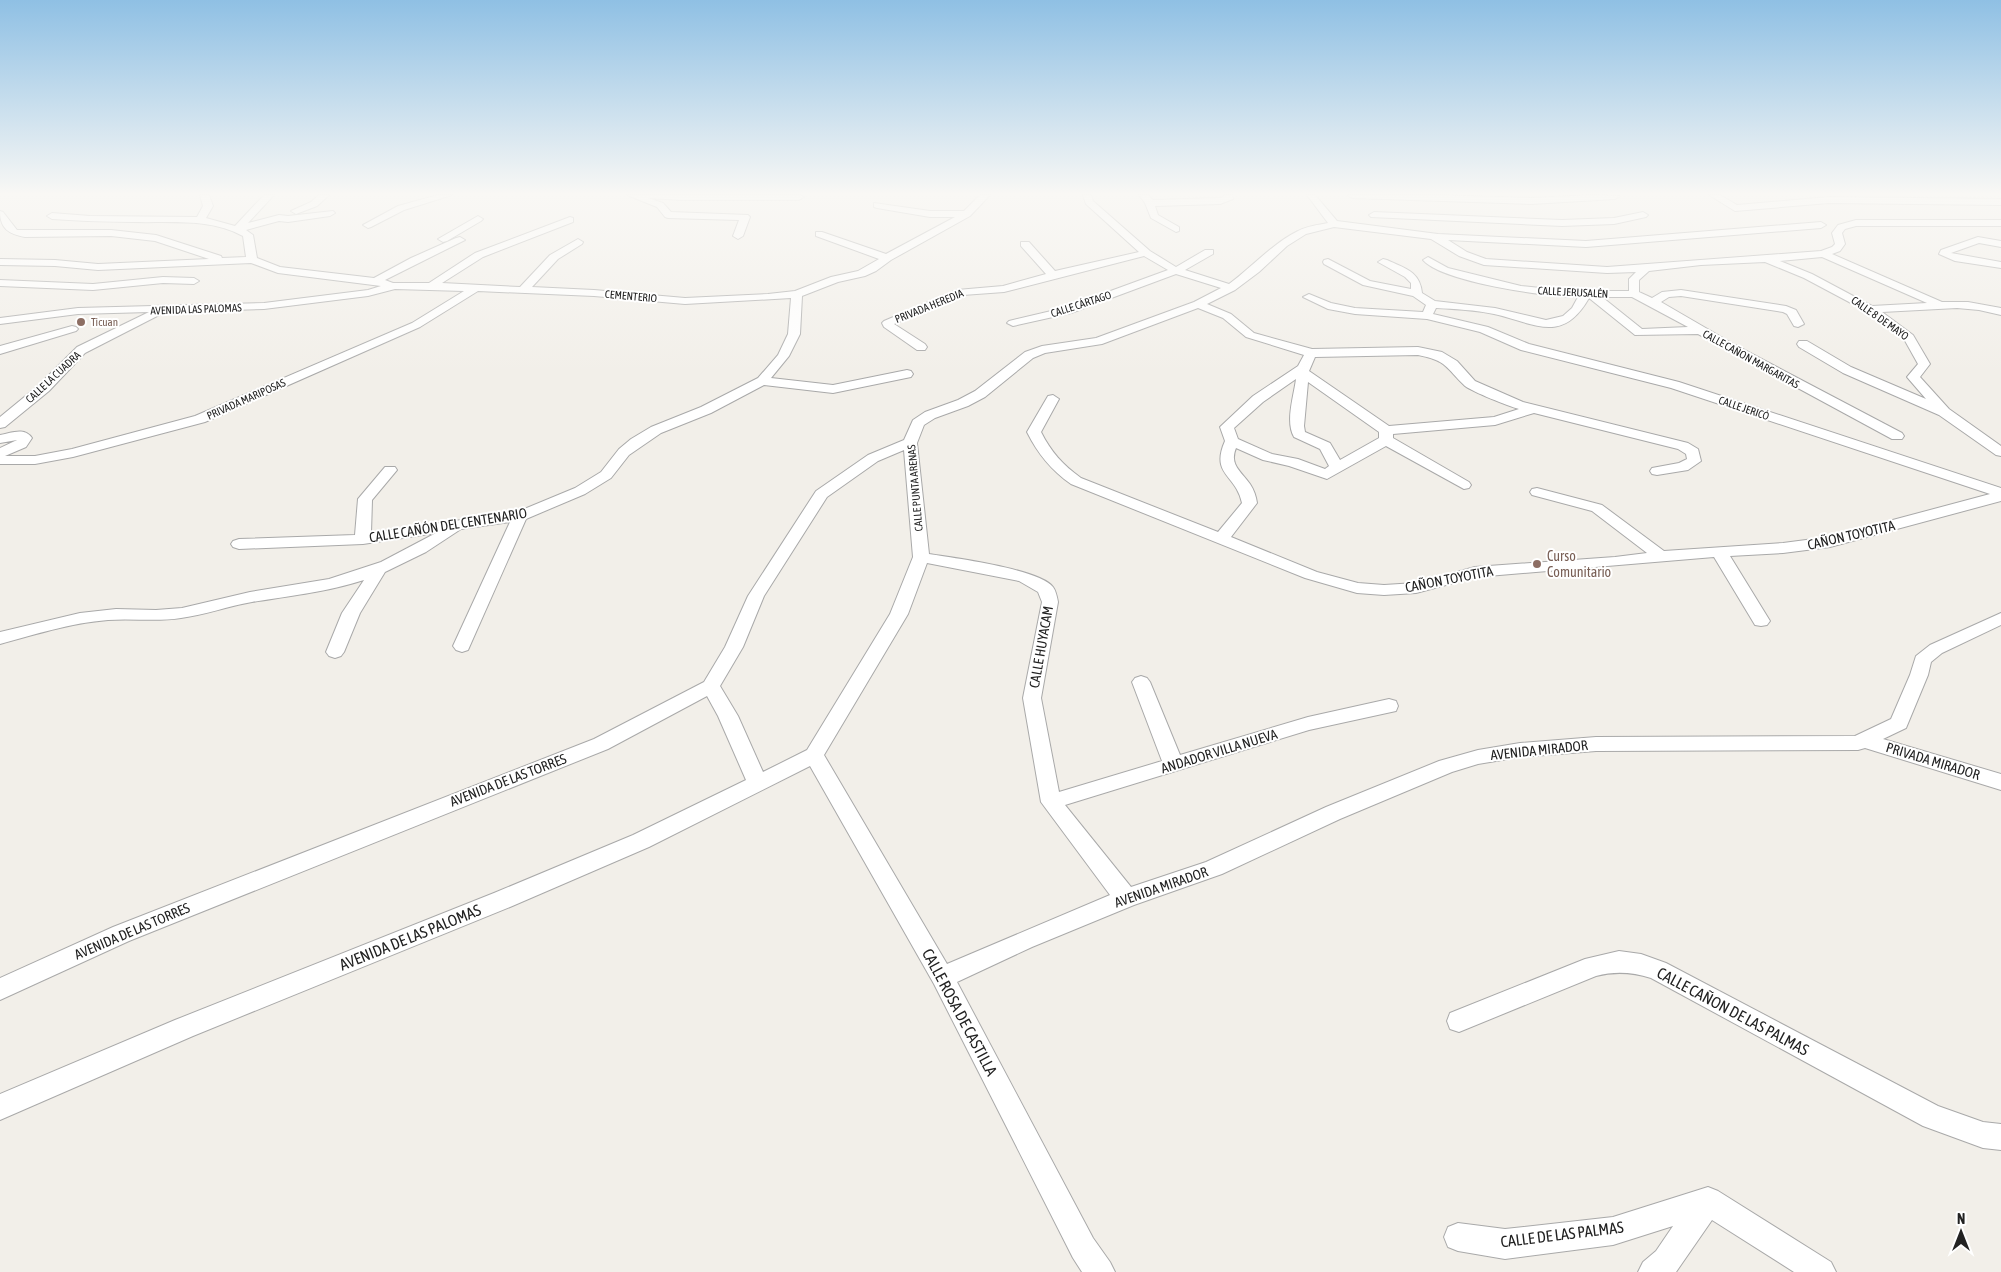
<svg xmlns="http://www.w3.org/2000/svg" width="2001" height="1272" font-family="'Asap Condensed',sans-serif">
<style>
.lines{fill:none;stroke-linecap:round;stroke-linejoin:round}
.minor-casing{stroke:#a9a9a9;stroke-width:2}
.minor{fill:#fff;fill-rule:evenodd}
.education-dot{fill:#8d6e63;stroke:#fff;stroke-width:2}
.labels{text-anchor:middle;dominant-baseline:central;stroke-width:4;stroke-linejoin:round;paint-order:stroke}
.far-street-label{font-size:11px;fill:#222;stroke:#fff}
.far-education-label{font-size:11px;fill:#785e54;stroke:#fff;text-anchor:start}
.street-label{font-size:14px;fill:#222;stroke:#fff}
.education-label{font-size:14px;fill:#785e54;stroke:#fff;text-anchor:start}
.near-street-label{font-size:16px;fill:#222;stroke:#fff}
</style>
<rect width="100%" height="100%" fill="#f2efe9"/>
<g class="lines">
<!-- minor casing -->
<g class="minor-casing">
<g id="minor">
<path d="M200 195H209L213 206 206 218 235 226 264 195H274L248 223 279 215 288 216 333 211 335 213 330 216 288 222 279 221 246 230 253 235 257 258 280 267 374 278 411 258 456 238 460 237 465 240 385 280 393 283H429L475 253 570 217 573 218V222L483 257 442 283 520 287 550 255 578 239 583 242 582 244 558 259 532 287 594 290 685 298 768 294 795 291 831 277 858 271 879 259 816 236V232H822L886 254 955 217H930L877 208 874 207V203L930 211H964L980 195H990L970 216 891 260 876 271 865 276 838 282 802 296 800 334 789 356 771 378 833 385 907 370 911 371 913 374 911 377 833 393 764 385 711 413 661 433 629 455 611 478 585 494 526 519 468 650 462 652 456 650 453 646 510 522 461 529 426 552 385 572 360 613 344 652 341 656 335 658 329 656 326 652 342 613 364 580C327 592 290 596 252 602 228 606 205 615 181 618 157 622 132 618 108 620 71 623 36 634 0 644V632L80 613 116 609 156 610 182 608 250 592 329 579 381 562 436 533 363 544 239 549 233 547 231 544 233 541 239 539 355 535 358 499 385 467H395L397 470 372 500 371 533 517 512 575 488 601 472 619 449 631 439 651 427 701 407 758 378 778 355 788 334 791 298 685 304 594 296 478 291 420 327 205 422 73 457 35 464H0V448L17 440 0 443V435C12 433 24 427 32 438L26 447 5 456H35L72 449 195 416 412 323 464 291 395 289 368 296 264 309 165 312 85 353 49 391 5 427 0 428V417L39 385 77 347 149 312 78 314 0 324V318L78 308 264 303 368 290 381 286 278 273 251 263 98 270 55 266 0 265V259L55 260 98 264 209 259 155 241 111 236 25 237C9 234 0 229 0 211L3 212 17 230H111L156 235 221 256 222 258 246 257 243 236C210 218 170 223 133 222 106 222 79 221 52 219L47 216 52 213 90 216 197 217 203 206Z"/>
<path d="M319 195H329L317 206 296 214 291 211 311 202Z"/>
<path d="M438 195H452L404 210 371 227 368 228 363 225 398 206Z"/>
<path d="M627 195H800L804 197 799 200H682L648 198 663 203 671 212 748 215 750 217 743 236 738 239 733 236 739 220 668 218 665 217 657 207Z"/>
<path d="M1083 195H1091L1093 201 1150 251 1176 267 1205 250H1213V254L1185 270 1229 284C1252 267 1272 244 1298 231 1307 226 1318 225 1328 223L1307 195H1315L1337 221 1438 234 1586 241 1821 222 1826 225 1821 228 1586 247 1448 240 1467 252 1486 259 1607 267 1821 251 1832 247 1835 244 1832 233 1838 225 1856 220H2001V226H1856L1845 229 1842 233 1845 244 1840 251 1832 254 1942 302H1968L2001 308V315L1979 310 1957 308 1882 312 1913 335 1930 364 1920 377 1949 409 2001 446V456L1996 455 1939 415 1843 373 1799 347 1797 344 1799 341H1807L1851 367 1926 399 1907 377 1918 364 1904 339 1866 311 1804 278 1765 262 1701 265 1649 271 1639 280V292L1652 298 1662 292 1681 290 1786 306 1796 310 1804 324 1798 327 1794 326 1787 314 1783 312 1681 296 1669 297 1661 302 1735 345 1902 433 1904 436 1902 439H1892L1698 334 1635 335 1589 298C1562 345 1535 323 1494 314 1475 310 1455 309 1436 308L1433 314 1488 327 1529 344 1679 382 2001 488V501L1830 547 1783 553 1730 556 1770 621 1767 625 1761 626 1755 625 1714 557 1476 577 1416 593 1384 595 1357 593 1305 578 1071 484C1051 470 1038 454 1027 432L1048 396 1053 395 1059 399 1041 432C1051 452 1063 465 1081 478L1218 532 1242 503C1236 474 1210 475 1225 441L1220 427 1253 396 1298 366 1304 355 1246 337 1223 318 1198 308 1102 344 1045 353 1033 358 985 397 968 406 935 418 924 425 917 443 929 554C953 558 1040 569 1053 587 1056 591 1057 597 1058 602L1041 698 1059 792 1162 761 1132 682 1135 678 1141 676 1147 678 1150 682 1180 755 1308 717 1389 699 1396 701 1398 706 1396 711 1309 730 1065 805 1131 887 1206 862 1326 807 1439 761 1478 750 1520 743 1596 737 1855 736 1891 719 1910 675 1916 656 1930 645 2001 613V625L1942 653 1931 662 1928 675 1906 728 1883 739 2001 774V790L1865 748 1858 750 1596 751 1520 757 1478 764 1452 772 1340 819 1222 874 1134 905 1032 947 957 982 1093 1238 1110 1262 1115 1272H1082L1073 1258 934 984 810 766 649 847 510 907 193 1036 0 1120V1094L175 1020 494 893 633 835 746 780 718 716 707 696 608 749 129 941 0 1000V978L113 927 594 739 704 682 725 647 748 596 816 491 868 455 904 440 913 420 925 412 958 400 975 391 1025 352 1042 346 1096 338 1194 302 1221 288 1176 274 1071 313 1013 326 1007 323 1009 321 1064 308 1168 270 1144 256 1004 292 963 295 894 324 925 344 927 347 925 350H917L884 327 882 323 884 321 957 290 1003 286 1046 274 1021 246V242H1029L1055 271 1139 252 1086 204ZM1334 227 1431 239 1459 256 1484 265 1607 273 1636 272 1629 279V291H1569L1521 286 1448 268 1428 257 1423 260C1442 282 1547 297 1578 297L1572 308 1563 316 1546 320 1495 308 1435 301 1422 293C1420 271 1404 268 1387 260L1383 259 1378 262 1405 277 1411 283V289L1370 281 1328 259 1324 260 1323 262 1324 264 1363 285 1413 296 1426 305 1423 312 1355 308 1331 303 1309 294 1303 297 1328 309 1355 314 1427 319 1480 332 1521 350 1671 388 1990 494 1829 537 1783 543 1664 551 1602 505 1537 488 1532 489 1530 492 1532 495 1592 511 1647 553 1615 557 1475 567 1416 583 1384 585 1358 583 1317 572 1231 537 1257 503C1256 496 1254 490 1250 484 1241 471 1229 465 1236 448L1263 460 1289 466 1327 479 1386 446 1464 489 1469 488 1471 485 1469 482 1393 438V434L1495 425 1534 413 1678 449 1686 454 1687 459 1679 463 1652 468 1650 471 1652 474 1657 475 1688 470 1701 461 1698 449 1688 443 1523 402 1475 381 1457 361 1442 352 1418 347 1312 349 1254 333 1231 314 1207 304 1235 290 1259 272 1287 246 1306 234ZM1822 257 1927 303 1872 306 1812 274 1780 261ZM1602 297H1632L1688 327 1642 329ZM1418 355C1448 361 1445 367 1465 386 1473 392 1508 406 1519 409L1494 417 1389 426 1309 371 1315 357ZM1296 379C1294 395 1285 422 1294 437L1320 449 1329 466 1325 469 1298 459 1272 454 1238 439 1234 428 1263 402ZM1308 382 1379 432V438L1340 460 1330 443 1305 432 1304 426ZM904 450 913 557 890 614 807 750 763 772 738 716 720 686 743 647 764 596 827 497 878 461ZM927 563 1019 581 1038 592 1042 602 1023 698 1041 802 1110 895 947 964 824 755 908 614Z"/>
<path d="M1139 195H1148L1153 200 1220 198 1223 197 1224 195H1232L1233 199 1220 204 1155 206 1158 215 1179 227V231L1176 232 1151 218 1145 203Z"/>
<path d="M1347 195H1434L1531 198 1592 195 1620 196 1615 199 1531 204 1352 198Z"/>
<path d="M1709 195H1720L1737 205 1829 197 2001 199V205L1829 203 1735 211Z"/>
<path d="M1374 212 1562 220 1614 218 1643 212 1648 215 1646 217 1614 224 1562 226 1371 217 1369 215Z"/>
<path d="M478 216 483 219 481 221 447 241 443 242 438 239Z"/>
<path d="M1978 237 2001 241V247L1979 243 1951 253 2001 262V268L1955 261 1939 254 1941 250Z"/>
<path d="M163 277 194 278 199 281 194 284 163 283 93 290 0 286V280L93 284Z"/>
<path d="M72 326 76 327 78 329 76 331 0 354V346Z"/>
<path d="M1619 951 1641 954 1666 963 1938 1106 1983 1122 2001 1124V1150L1983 1148 1923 1126 1651 978C1632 972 1615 971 1596 976L1459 1032 1450 1029 1447 1021 1450 1013 1585 959Z"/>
<path d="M1708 1187 1718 1191 1831 1262 1836 1272H1794L1712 1220 1676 1272H1638L1643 1262 1656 1251 1673 1226 1613 1245 1505 1259 1458 1251 1448 1247 1444 1237 1448 1227 1458 1223 1505 1229 1613 1217Z"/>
</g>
</g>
<!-- minor -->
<use href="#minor" class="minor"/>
</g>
<!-- sky -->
<linearGradient id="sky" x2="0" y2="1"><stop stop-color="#8fc0e4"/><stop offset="0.52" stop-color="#f9f8f5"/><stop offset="1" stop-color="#f9f8f5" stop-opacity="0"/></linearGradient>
<rect width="2001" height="373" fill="url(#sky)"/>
<!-- markers -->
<g class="education-dot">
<circle cx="81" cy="322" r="5"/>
<circle cx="1537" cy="564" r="5"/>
</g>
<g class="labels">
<!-- far-street labels -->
<g class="far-street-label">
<text transform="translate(1573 292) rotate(3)">CALLE JERUSALÉN</text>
<text transform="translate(631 296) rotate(5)">CEMENTERIO</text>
<text transform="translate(1081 304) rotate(-18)">CALLE CÁRTAGO</text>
<text transform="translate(929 306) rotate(-22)">PRIVADA HEREDIA</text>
<text transform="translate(196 309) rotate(-2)">AVENIDA LAS PALOMAS</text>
<text transform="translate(1880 318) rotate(35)">CALLE 8 DE MAYO</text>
<text transform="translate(1751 359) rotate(29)">CALLE CAÑON MARGARITAS</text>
<text transform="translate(53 377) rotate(-43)">CALLE LA CUADRA</text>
<text transform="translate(246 399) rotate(-24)">PRIVADA MARIPOSAS</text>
<text transform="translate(1744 408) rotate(19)">CALLE JERICÓ</text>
<text transform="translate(915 488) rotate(-95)">CALLE PUNTA ARENAS</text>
</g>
<!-- far-education labels -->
<g class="far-education-label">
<text x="91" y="322">Ticuan</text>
</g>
<!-- street labels -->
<g class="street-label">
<text transform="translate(448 525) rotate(-9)">CALLE CAÑÓN DEL CENTENARIO</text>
<text transform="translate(1851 535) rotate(-13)">CAÑON TOYOTITA</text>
<text transform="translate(1449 579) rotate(-11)">CAÑON TOYOTITA</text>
<text transform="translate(1041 647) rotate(-80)">CALLE HUYACAM</text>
<text transform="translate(1539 750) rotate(-6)">AVENIDA MIRADOR</text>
<text transform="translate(1219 751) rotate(-17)">ANDADOR VILLA NUEVA</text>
<text transform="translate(1933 761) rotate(17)">PRIVADA MIRADOR</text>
<text transform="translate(508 780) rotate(-21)">AVENIDA DE LAS TORRES</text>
<text transform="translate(1161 887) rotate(-19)">AVENIDA MIRADOR</text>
<text transform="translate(132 931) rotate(-23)">AVENIDA DE LAS TORRES</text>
</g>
<!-- education labels -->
<g class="education-label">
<text x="1547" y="556">Curso<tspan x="1547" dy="16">Comunitario</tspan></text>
</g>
<!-- near-street labels -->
<g class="near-street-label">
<text transform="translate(410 937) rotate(-22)">AVENIDA DE LAS PALOMAS</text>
<text transform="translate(1733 1011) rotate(28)">CALLE CAÑON DE LAS PALMAS</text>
<text transform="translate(960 1012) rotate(62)">CALLE ROSA DE CASTILLA</text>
<text transform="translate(1562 1234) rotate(-7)">CALLE DE LAS PALMAS</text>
</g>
</g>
<!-- north arrow -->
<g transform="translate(1961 1232)" stroke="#ffffff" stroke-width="4" paint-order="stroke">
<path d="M0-4L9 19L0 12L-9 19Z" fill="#222222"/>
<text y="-8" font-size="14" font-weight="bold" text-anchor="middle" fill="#222222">N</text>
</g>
</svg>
